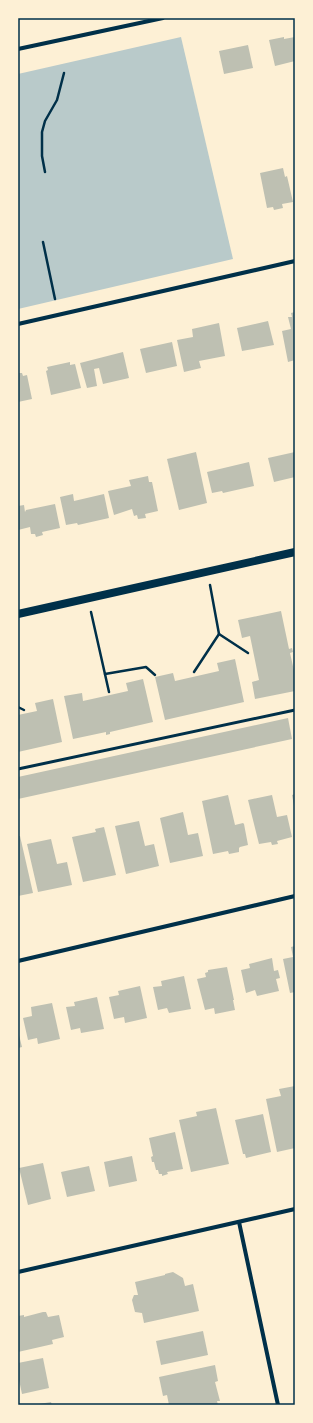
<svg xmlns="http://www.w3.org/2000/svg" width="313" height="1423" font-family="Montserrat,sans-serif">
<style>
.green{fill:#b9caca}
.building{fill:#bec0b2}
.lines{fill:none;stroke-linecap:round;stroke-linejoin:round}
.path{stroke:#003049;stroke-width:2.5}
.service{stroke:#003049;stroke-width:3}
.minor{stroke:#003049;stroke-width:4}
.secondary{stroke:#003049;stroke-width:8}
.neatline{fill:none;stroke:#003049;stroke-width:1.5}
</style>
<rect width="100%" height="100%" fill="#fdf0d5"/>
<!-- green -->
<path class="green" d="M181 37 233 259 18 309V74Z"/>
<!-- building -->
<g class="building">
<path d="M284 37V39L295 37V61L275 66 269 40Z"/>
<path d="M248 45 253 68 224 74 219 51Z"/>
<path d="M283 168 285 177 287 176 293 202 282 204 283 208 274 210 273 207 267 208 260 173Z"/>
<path d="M295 312V360L288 362 282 331 291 329 288 317H292L291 313Z"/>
<path d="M268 321 274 345 242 351 237 328Z"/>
<path d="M219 323 225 356 199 361 201 368 184 372 177 340 193 337 192 329Z"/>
<path d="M172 342 177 366 146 373 140 349Z"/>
<path d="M123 352 129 378 103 384 99 368 94 369 97 386 87 388 80 363Z"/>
<path d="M70 362V365L75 364 81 388 51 395 46 371 48 370 47 367Z"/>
<path d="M18 373H22L23 376 27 375 32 399 18 402Z"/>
<path d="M196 452 207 503 179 510 167 459Z"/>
<path d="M295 452V477L274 482 268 458Z"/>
<path d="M249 462 254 486 223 493 222 491 212 493 207 472Z"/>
<path d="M148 476 149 482H152L158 511 145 514 146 518 138 519 137 515 134 516 132 509 114 515 108 491 131 486 129 480Z"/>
<path d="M73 494 74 501 104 494 109 518 78 525 77 523 66 525 60 497Z"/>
<path d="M55 504 60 528 42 532 43 535 36 537 35 534H31L30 527 18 530V506L24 505 25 512 26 510Z"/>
<path d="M281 611 289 649 292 648 293 652 290 653 295 675V691L255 699 252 682 259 680 250 636 242 638 238 620Z"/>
<path d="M235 659 244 702 165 720 155 677 173 673 175 681 219 671 217 663Z"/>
<path d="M143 679 153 722 110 732V734L106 735V732L73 739 64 696 82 693 83 701 128 691 126 683Z"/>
<path d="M53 699 62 742 18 752V715L37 711 35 703Z"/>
<path d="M288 718 292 739 18 799V777Z"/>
<path d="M295 794V806H294L292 795Z"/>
<path d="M228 795 235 825 243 823 244 824 248 845 240 847 239 848V852L229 854 228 851 213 854 202 801Z"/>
<path d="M272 795 277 817 287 815 292 837 277 841 278 844 272 845 271 842 259 844 248 800Z"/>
<path d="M183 812 188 835 198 833 203 856 170 863 160 818Z"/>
<path d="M139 821 145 846 154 844 159 866 126 874 115 826Z"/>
<path d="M104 827 116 875 83 882 72 837 96 832 95 829Z"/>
<path d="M18 836H20L33 893 18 896Z"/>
<path d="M51 839 57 864 67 862 72 885 38 892 27 844Z"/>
<path d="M295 946V992L290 993 283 959 293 957 291 947Z"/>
<path d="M272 958 274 971 278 970 280 978 276 979 279 991 257 996 255 990 246 993 241 970 250 968 249 964Z"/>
<path d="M227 967 234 1000H233L235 1010 215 1014 214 1008 205 1010 197 979 206 977 205 973 208 972V970Z"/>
<path d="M184 976 191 1009 169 1013 167 1008 158 1010 153 987 162 986 161 981Z"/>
<path d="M140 986 147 1018 125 1023 124 1017 114 1019 109 997 119 995 118 991Z"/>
<path d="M97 997 104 1029 81 1033 80 1028 71 1030 66 1007 75 1006 74 1002Z"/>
<path d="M52 1003 60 1039 38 1044 37 1038 28 1040 23 1018 32 1016 31 1007Z"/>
<path d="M18 1031 22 1047 18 1048Z"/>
<path d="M295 1086V1148L277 1152 266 1099 281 1096 279 1089Z"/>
<path d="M216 1108 229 1164 191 1172 179 1120 197 1116 196 1112Z"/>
<path d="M263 1114 271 1152 246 1158 245 1154H243L235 1120Z"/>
<path d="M175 1132 183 1169 167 1172 168 1174 162 1176V1174H159L158 1170H156L154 1162H152L151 1157 153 1156 149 1138Z"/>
<path d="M132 1156 137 1181 109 1187 104 1162Z"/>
<path d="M43 1163 51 1199 28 1205 19 1168Z"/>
<path d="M89 1166 95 1191 67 1197 61 1172Z"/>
<path d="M173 1272 183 1278 185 1286 193 1284 199 1311 144 1323 142 1313 135 1312 132 1300 134 1295H138L135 1282 165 1275V1274Z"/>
<path d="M43 1312H46L48 1317 59 1315 64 1337 52 1340 53 1344 18 1352V1316L24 1315V1317Z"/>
<path d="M203 1331 208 1355 161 1365 156 1341Z"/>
<path d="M43 1358 49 1388 22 1394 19 1380H18V1363Z"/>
<path d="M215 1365 218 1381 215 1382 220 1401H217L218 1405H169L167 1395 163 1396 159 1377Z"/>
<path d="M51 1402 52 1405H39V1404Z"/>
</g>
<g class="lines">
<!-- path -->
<g class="path">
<path d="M45 172 42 156V132L45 121 57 100 64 73"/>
<path d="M43 242 55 299"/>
<path d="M210 585 219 634"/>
<path d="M91 612 109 692"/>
<path d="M194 672 219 634 248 653"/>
<path d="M105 674 146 667 155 675"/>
<path d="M18 707 24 710"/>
</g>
<!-- service -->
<path class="service" d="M18 769 295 710"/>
<!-- minor -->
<g class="minor">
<path d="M18 49 163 18"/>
<path d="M18 324 295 261"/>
<path d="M18 961 295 896"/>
<path d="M239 1222 278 1405"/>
<path d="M18 1272 295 1209"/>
</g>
<!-- secondary -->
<path class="secondary" d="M18 614 295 552"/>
</g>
<!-- border -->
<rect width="313" height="1423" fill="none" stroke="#fdf0d5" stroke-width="38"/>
<rect x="19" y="19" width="275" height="1385" class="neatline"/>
</svg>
